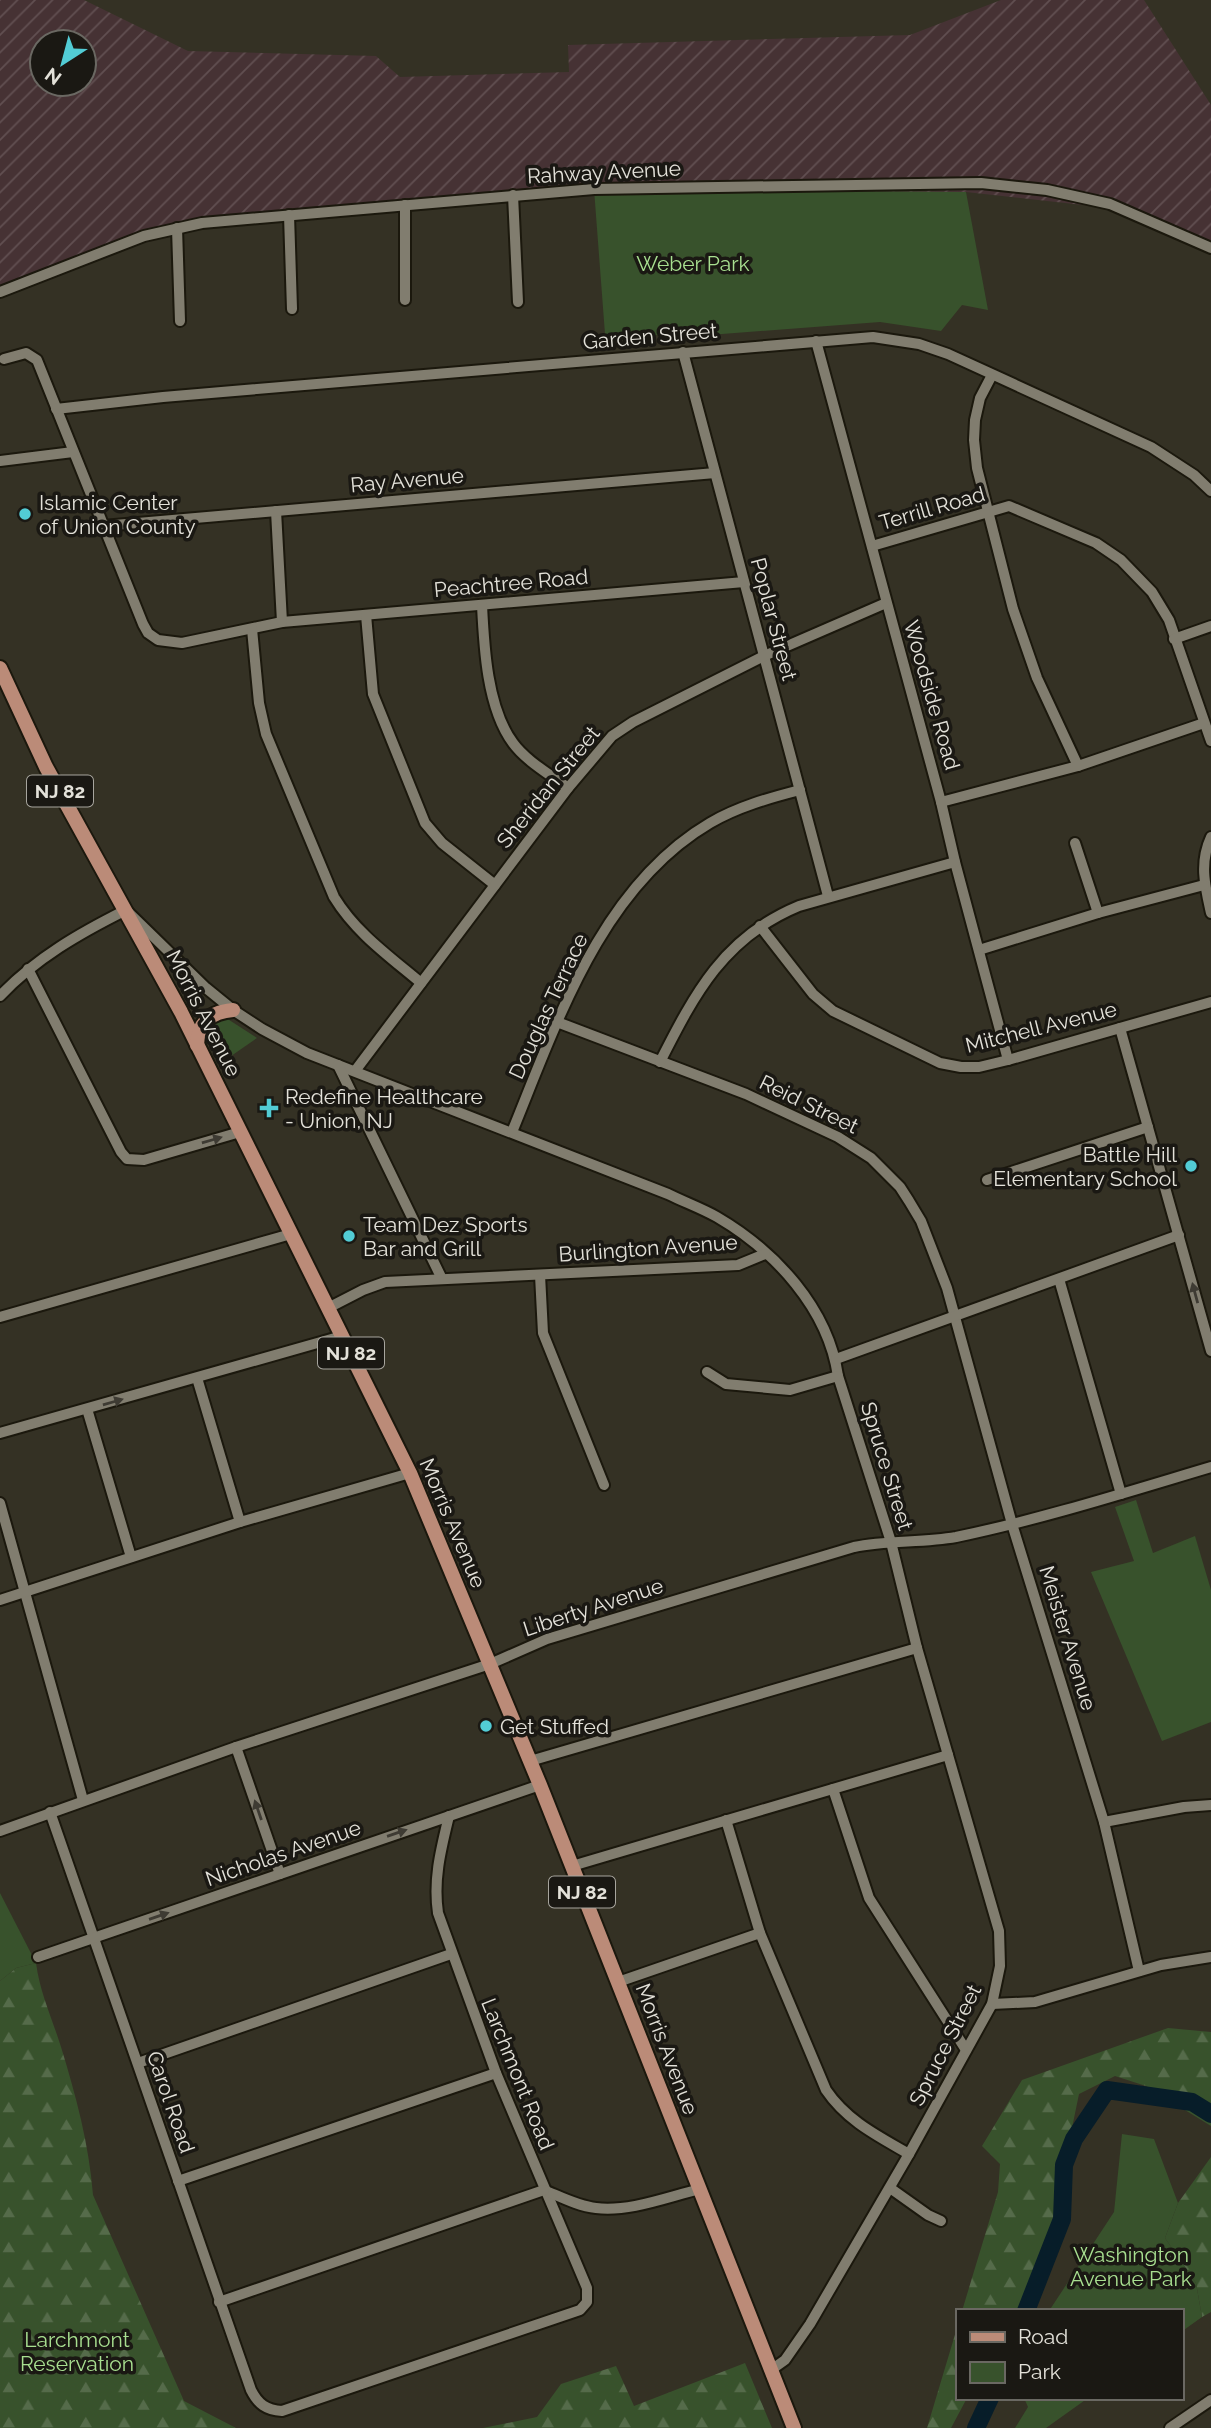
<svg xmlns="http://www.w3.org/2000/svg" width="1211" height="2428" font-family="Raleway,sans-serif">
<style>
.industrial{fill:url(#industrial-furrows);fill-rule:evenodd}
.forest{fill:url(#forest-firs)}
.park{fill:#38522c}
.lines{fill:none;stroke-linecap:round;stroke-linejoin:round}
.river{stroke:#071d29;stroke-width:18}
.minor-casing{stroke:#1b180d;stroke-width:14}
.major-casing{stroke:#1b180d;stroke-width:18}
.minor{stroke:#817d6f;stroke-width:10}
.major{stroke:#bb8b78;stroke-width:14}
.oneway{fill:#3e3b33}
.poi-dot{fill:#52ccd5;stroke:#1a1813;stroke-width:2.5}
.labels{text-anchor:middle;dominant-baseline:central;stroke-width:7;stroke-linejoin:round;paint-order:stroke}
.shield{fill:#1a1813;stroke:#a7a59e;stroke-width:2}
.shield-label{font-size:19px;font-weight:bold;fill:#e3e1d9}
.street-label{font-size:21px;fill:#e3e1d9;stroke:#1a1813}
.park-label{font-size:21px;fill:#a8df90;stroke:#1a1813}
.poi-label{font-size:21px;fill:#e3e1d9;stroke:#1a1813;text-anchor:start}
</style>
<defs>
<pattern id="industrial-furrows" width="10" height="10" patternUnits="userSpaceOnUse" patternTransform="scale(1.75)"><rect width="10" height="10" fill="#463234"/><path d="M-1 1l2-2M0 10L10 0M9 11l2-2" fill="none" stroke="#614f51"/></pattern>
<pattern id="forest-firs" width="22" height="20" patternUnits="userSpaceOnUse" patternTransform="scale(1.75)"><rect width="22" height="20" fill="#38522c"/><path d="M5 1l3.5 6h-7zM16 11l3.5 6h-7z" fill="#556b4a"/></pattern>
</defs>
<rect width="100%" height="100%" fill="#343124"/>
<!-- industrial -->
<path class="industrial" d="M0 0H84L188 51 376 56 400 77 569 72 568 45 910 35 1001 0H1144L1211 105V248L1127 210 966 192 707 195 594 189 188 223 0 296ZM42 42H84V84H42Z"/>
<!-- forest -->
<g class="forest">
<path d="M36 1963C40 1993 52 2018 61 2047 76 2096 89 2144 93 2195L184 2401 236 2428H0V1981L16 1968Z"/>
<path d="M1168 2028 1211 2032V2126L1146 2086 1115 2076 1079 2094 1045 2258 1016 2311H962L998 2192 1000 2164 982 2146 1022 2080Z"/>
<path d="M1211 2157V2312L1202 2317 1196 2283 1165 2238 1178 2203Z"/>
<path d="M957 2328V2398H967L951 2428H927Z"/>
<path d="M745 2363 772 2428H483L537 2417 561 2384 616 2366 634 2406Z"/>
</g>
<!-- park -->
<g class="park">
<path d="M594 189 966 192 988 310 962 305 941 331 880 322 696 336 605 334Z"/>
<path d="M223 1016 257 1038 221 1063 207 1031 209 1026Z"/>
<path d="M1136 1500 1153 1553 1195 1536 1211 1590V1722L1162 1741 1091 1572 1134 1561 1115 1507Z"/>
<path d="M0 1893 36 1963 16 1968 0 1981Z"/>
<path d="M1122 2134 1154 2139 1178 2203 1165 2238 1196 2283 1202 2317 1181 2332V2311H1049L1114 2212Z"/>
<path d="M1024 2398H1088L1046 2428H1015L1028 2407Z"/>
</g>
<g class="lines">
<!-- river -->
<g class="river">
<path d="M1026 2311 1062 2219 1064 2165 1074 2139 1107 2090 1192 2102 1211 2114"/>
<path d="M976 2428 990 2398"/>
</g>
<!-- minor casing -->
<g class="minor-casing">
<g id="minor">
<path d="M513 195 518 302"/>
<path d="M289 215 292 309"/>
<path d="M177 228 180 321"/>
<path d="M0 292 144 236 202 223 594 189 981 183 1047 190 1110 204 1211 248"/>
<path d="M405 300V205"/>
<path d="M816 341 941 802 955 862 1008 1060"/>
<path d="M683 352 828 896"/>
<path d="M4 359 26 353 37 360 143 624 148 633 158 640 182 643 282 622 744 582"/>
<path d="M992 375 980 398 975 420 974 440 977 468 1013 609 1037 678 1078 766"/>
<path d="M56 409 163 397 873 337 919 344 948 354 1151 447 1194 475 1211 491"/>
<path d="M0 461 73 452"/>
<path d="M276 511 282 622"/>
<path d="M103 526 715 473"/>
<path d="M872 546 1009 506 1096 543 1121 560 1152 592 1169 620 1211 741"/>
<path d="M482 605C484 647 487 708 513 743 526 761 551 775 568 788"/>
<path d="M366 615 373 694 425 823 442 843 495 885"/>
<path d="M252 629 259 703 266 734 334 897C356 933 389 956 421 983"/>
<path d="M1174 639 1211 626"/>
<path d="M941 802 1078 766 1204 723"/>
<path d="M1211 837C1199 863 1205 886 1211 913"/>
<path d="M1075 843 1098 913"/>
<path d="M760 926 813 994 833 1011 940 1063 961 1067H979L1008 1060 1211 1002"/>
<path d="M979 950 1098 913 1204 885"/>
<path d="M28 969 121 1152 127 1159 144 1160 240 1132"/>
<path d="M0 996C36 958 80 933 126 910L206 988 233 1010 262 1029 307 1053 668 1194C684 1202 701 1208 717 1217 775 1251 828 1308 838 1376L891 1542 917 1648 999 1931 1000 1966 992 2004 909 2154 810 2324 785 2360 771 2370"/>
<path d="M557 1022 746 1094 838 1137 871 1158 900 1187 909 1201 921 1221 947 1288 1012 1524 1104 1822 1139 1971"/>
<path d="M1120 1028 1211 1351"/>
<path d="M660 1062C695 993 724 937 799 906L955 862"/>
<path d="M338 1065 442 1279"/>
<path d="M355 1071 568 788 612 736 633 722 764 656 886 603"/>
<path d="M512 1132C557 1022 601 887 710 823 737 807 769 798 800 790"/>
<path d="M987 1180 1148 1127"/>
<path d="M540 1275 543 1333 604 1485"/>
<path d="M1059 1279 1121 1494"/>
<path d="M328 1308 363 1290 385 1282 738 1265 765 1254"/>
<path d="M0 1317 291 1234"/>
<path d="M836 1359 1179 1235"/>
<path d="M707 1372 726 1384 790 1390 838 1376"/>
<path d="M197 1378 240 1522"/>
<path d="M87 1409 131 1557"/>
<path d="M0 1433 342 1336"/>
<path d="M0 1503 83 1800"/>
<path d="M0 1600 240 1522 410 1473"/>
<path d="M236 1747 280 1874"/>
<path d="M530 1761 917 1648"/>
<path d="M833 1789 869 1898 966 2050"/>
<path d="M50 1812 251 2390C258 2404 266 2410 282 2411L580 2310 587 2302V2288L496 2073 438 1913C433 1879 441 1849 449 1816"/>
<path d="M726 1820 760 1933 826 2090C847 2121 878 2136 909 2154"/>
<path d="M1104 1822 1184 1807 1211 1805"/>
<path d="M0 1831 236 1747 490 1664 547 1639 854 1547C887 1540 922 1543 956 1537 1042 1519 1127 1492 1211 1467"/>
<path d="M572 1866 948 1755"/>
<path d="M38 1957 540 1785"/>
<path d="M618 1982 760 1933"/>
<path d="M992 2004 1035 2002 1161 1965 1211 1957"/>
<path d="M138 2063 451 1954"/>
<path d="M178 2181 496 2073"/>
<path d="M890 2188 928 2215 941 2221"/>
<path d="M544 2190C561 2197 578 2206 596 2208 630 2212 667 2197 700 2189"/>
<path d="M219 2302 544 2190"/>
<path d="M1170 2428 1211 2400"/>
</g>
</g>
<!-- major casing -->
<g class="major-casing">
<g id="major">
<path d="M0 668 46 767 181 1012 410 1473 540 1785 794 2428"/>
<path d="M197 1045C198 1022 211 1012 233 1010"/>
</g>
</g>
<!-- minor -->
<use href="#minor" class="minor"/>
<!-- major -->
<use href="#major" class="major"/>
</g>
<!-- one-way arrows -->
<defs><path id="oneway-solid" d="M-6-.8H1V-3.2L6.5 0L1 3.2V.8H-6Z" transform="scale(1.75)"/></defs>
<g class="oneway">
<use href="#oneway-solid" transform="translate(212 1140) rotate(-16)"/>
<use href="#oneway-solid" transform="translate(1195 1293) rotate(-105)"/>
<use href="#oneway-solid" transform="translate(113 1402) rotate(-16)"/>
<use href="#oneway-solid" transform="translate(258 1810) rotate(-109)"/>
<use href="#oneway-solid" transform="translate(397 1833) rotate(-19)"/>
<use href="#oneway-solid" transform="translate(159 1916) rotate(-19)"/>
</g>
<!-- markers -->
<g class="poi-dot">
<circle cx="25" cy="514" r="7"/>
<path d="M265.5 1097.5h7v7h7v7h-7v7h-7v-7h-7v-7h7z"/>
<circle cx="1191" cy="1166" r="7"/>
<circle cx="349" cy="1236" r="7"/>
<circle cx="486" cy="1726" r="7"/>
</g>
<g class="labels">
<!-- shield labels -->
<g class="shield">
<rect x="27" y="775.5" width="66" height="31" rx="5"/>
<rect x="318" y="1337.5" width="66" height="31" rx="5"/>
<rect x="549" y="1876.5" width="66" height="31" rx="5"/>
</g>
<g class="shield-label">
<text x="60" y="791">NJ 82</text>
<text x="351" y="1353">NJ 82</text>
<text x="582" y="1892">NJ 82</text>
</g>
<!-- street labels -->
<g class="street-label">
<text transform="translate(604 172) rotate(-3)">Rahway Avenue</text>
<text transform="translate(650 336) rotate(-5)">Garden Street</text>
<text transform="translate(407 480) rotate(-5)">Ray Avenue</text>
<text transform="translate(932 508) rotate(-16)">Terrill Road</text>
<text transform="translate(511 583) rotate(-5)">Peachtree Road</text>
<text transform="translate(774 619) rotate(75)">Poplar Street</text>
<text transform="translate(932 695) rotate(74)">Woodside Road</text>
<text transform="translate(548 787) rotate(-51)">Sheridan Street</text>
<text transform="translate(548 1006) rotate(-65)">Douglas Terrace</text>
<text transform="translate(204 1013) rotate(63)">Morris Avenue</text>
<text transform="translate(1041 1027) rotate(-14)">Mitchell Avenue</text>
<text transform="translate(809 1104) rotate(26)">Reid Street</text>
<text transform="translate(648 1248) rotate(-4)">Burlington Avenue</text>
<text transform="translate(887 1466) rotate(73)">Spruce Street</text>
<text transform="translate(453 1523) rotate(67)">Morris Avenue</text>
<text transform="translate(593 1607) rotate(-18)">Liberty Avenue</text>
<text transform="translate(1068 1638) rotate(73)">Meister Avenue</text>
<text transform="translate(283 1853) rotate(-19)">Nicholas Avenue</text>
<text transform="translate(945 2045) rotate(-63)">Spruce Street</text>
<text transform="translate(667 2049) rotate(69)">Morris Avenue</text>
<text transform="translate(518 2074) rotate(68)">Larchmont Road</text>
<text transform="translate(171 2102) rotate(71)">Carol Road</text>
</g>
<!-- park labels -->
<g class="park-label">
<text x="693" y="263">Weber Park</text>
<text x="1131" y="2254">Washington<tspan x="1131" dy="24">Avenue Park</tspan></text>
<text x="77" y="2339">Larchmont<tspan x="77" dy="24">Reservation</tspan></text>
</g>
<!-- poi labels -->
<g class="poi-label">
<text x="39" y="502">Islamic Center<tspan x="39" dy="24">of Union County</tspan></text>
<text x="285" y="1096">Redefine Healthcare<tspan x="285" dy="24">- Union, NJ</tspan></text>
<text x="1177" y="1154" text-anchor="end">Battle Hill<tspan x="1177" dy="24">Elementary School</tspan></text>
<text x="363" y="1224">Team Dez Sports<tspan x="363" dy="24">Bar and Grill</tspan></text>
<text x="500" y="1726">Get Stuffed</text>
</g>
</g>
<!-- legend -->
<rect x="956" y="2309" width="228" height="91" fill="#1a1813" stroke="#6a6862" stroke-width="2"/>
<rect x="970" y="2332" width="35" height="10" fill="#bb8b78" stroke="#6a6862" stroke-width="2"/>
<text x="1018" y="2344" font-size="21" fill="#e3e1d9">Road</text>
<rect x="970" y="2362" width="35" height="21" fill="#38522c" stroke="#6a6862" stroke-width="2"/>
<text x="1018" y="2379" font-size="21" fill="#e3e1d9">Park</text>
<!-- north arrow -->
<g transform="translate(63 63) rotate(216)"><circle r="33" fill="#1a1813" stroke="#6a6862" stroke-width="2"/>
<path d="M0-5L12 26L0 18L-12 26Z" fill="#52ccd5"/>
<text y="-10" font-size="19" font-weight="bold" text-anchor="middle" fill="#e3e1d9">N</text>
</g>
</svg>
